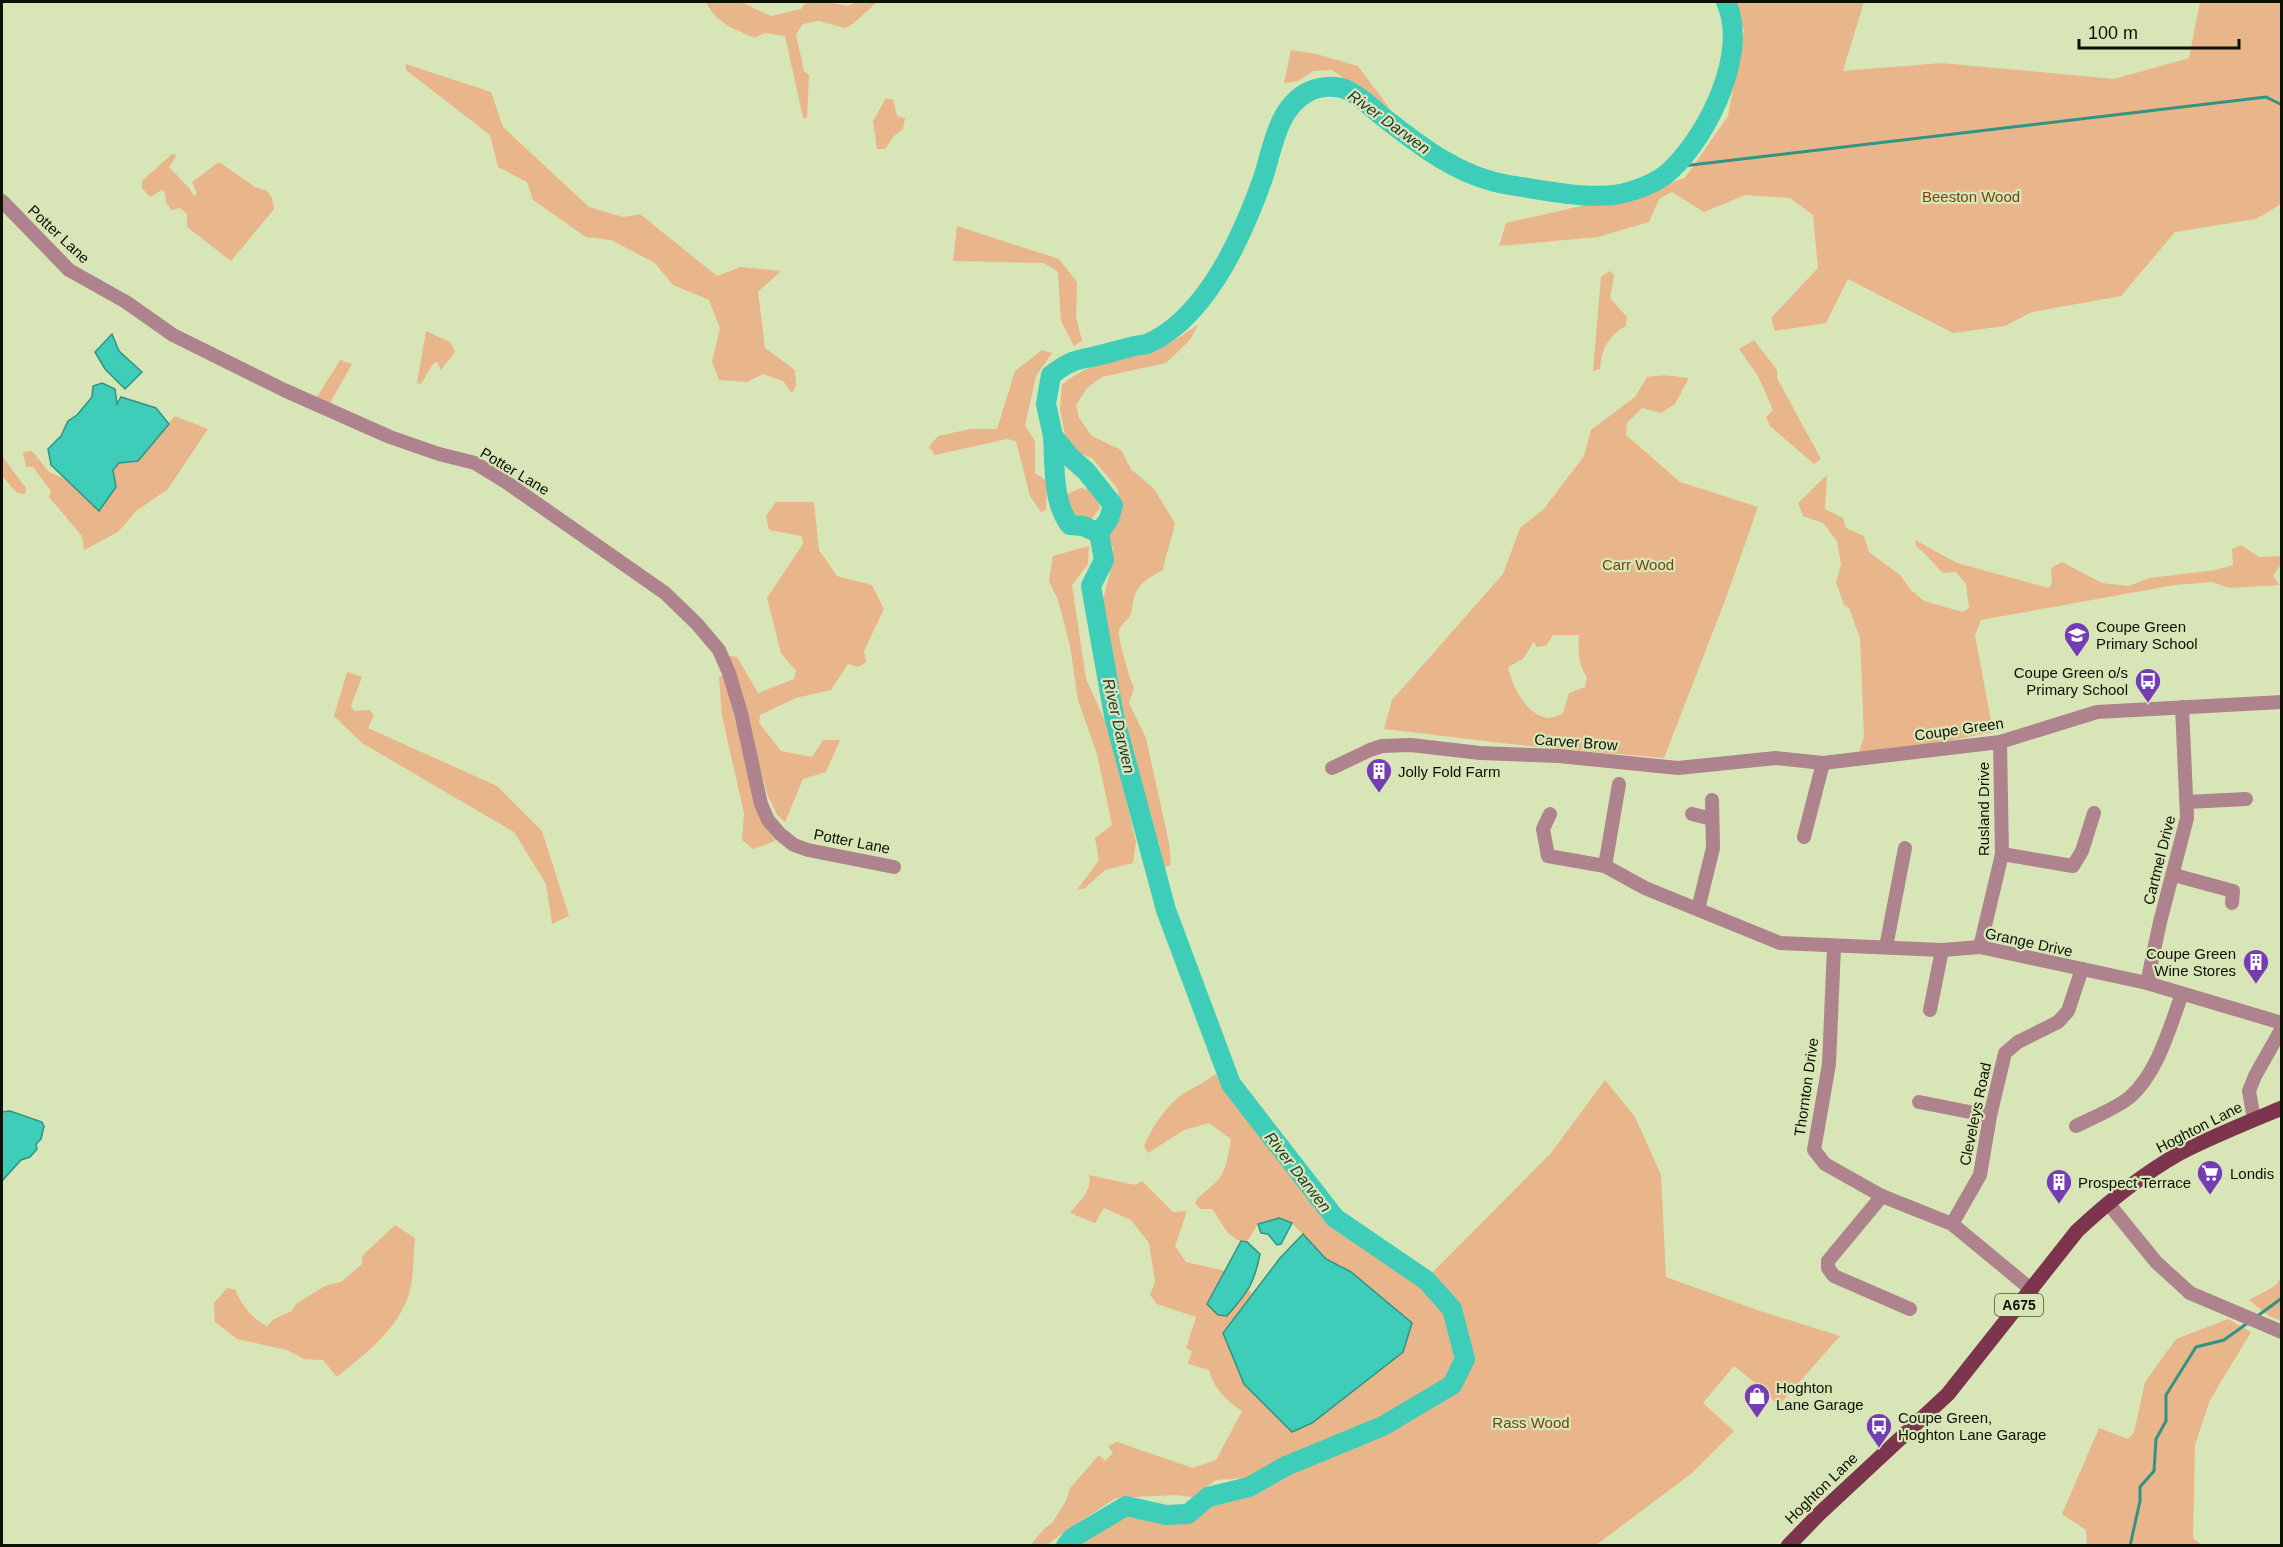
<svg xmlns="http://www.w3.org/2000/svg" width="2283" height="1547" font-family="Helvetica,sans-serif">
<style>
.green{fill:#e9b58a;fill-rule:evenodd}
.water{fill:#3dcdb8;stroke:#2f9582;stroke-width:1.5}
.lines{fill:none;stroke-linecap:round;stroke-linejoin:round}
.stream{stroke:#2f9582;stroke-width:3}
.river{stroke:#3dcdb8;stroke-width:20}
.minor{stroke:#ae838e;stroke-width:14}
.major{stroke:#7d344d;stroke-width:15}
.labels{text-anchor:middle;dominant-baseline:central;stroke-width:4.5;stroke-linejoin:round;paint-order:stroke}
.shield{fill:#d8e6b7;stroke:#4a5139;stroke-width:1.5}
.shield-label{font-size:14px;font-weight:bold;fill:#0d1103}
.park-label{font-size:15px;fill:#764512;stroke:#d8e6b7}
.street-label{font-size:15px;fill:#0d1103;stroke:#d8e6b7}
.poi-label{font-size:15px;fill:#0d1103;stroke:#d8e6b7;text-anchor:start}
.water-label{font-size:16px;font-style:italic;fill:#1f3632;stroke:#d8e6b7}
</style>
<rect width="100%" height="100%" fill="#d8e6b7"/>
<!-- green -->
<g class="green">
<path d="M706 2H741L771 16 801 9 806 2H827L848 6 857 2H877L854 23 845 28 819 21 803 24 796 34 804 71 809 75 807 118H803L785 36 764 33 755 38C734 29 716 23 706 2Z"/>
<path d="M1731 2H1864L1843 71 1942 63 2114 79 2189 58 2200 2H2281V204L2256 219 2175 232 2121 296 2032 312 2005 326 1953 333 1848 279 1826 323 1775 331 1771 318 1818 268 1813 215 1790 198 1745 195 1704 212 1672 192 1659 199 1649 222 1598 237 1499 246 1506 223 1643 192 1685 178 1728 116 1744 30Z"/>
<path d="M1291 50 1316 54 1358 66 1390 109 1332 70 1313 71 1298 81 1284 83Z"/>
<path d="M406 64 491 92 503 127 589 207 623 217 640 214 717 276 741 267 781 271 758 292 765 348 795 370 796 386 792 393 783 381 763 374 747 382 719 380 712 362 720 328 709 300 673 285 655 263 611 240 586 237 533 200 527 182 498 167 490 135 406 70Z"/>
<path d="M886 98 893 100 897 116 905 118 903 129 894 136 885 149H877L873 121Z"/>
<path d="M172 154 177 155 169 167 190 189 193 195 197 194 192 182 219 162 255 187 267 191 272 198 274 209 231 261 187 227V214L180 208 172 210 166 203 165 193 162 190 150 197 142 188V181Z"/>
<path d="M957 226 1059 259 1077 282 1076 317 1082 341 1074 346 1061 321 1058 272 1044 263 953 261Z"/>
<path d="M1610 271 1614 275 1610 298 1627 317 1626 326C1609 335 1601 349 1600 369L1593 371 1601 277Z"/>
<path d="M1198 325 1190 340 1166 363 1102 377 1087 388 1076 405 1079 418 1092 436 1121 450 1131 469 1154 489 1175 523C1172 540 1166 553 1163 570 1150 577 1138 583 1134 598 1132 603 1133 611 1130 616 1127 621 1120 625 1119 631 1117 636 1130 680 1134 688L1129 703 1146 738 1169 843 1171 865 1161 868 1159 842 1153 841 1119 710 1102 603 1112 565 1113 549 1108 534 1122 509 1117 488 1092 458 1076 452 1065 435 1060 410 1062 385C1089 361 1124 359 1158 348 1172 344 1186 332 1198 325Z"/>
<path d="M426 331 450 342 455 352 441 370 437 362 433 364 421 384 417 383Z"/>
<path d="M1754 340 1777 370V378L1821 459 1814 464 1770 426 1766 417 1773 410 1758 376 1739 349Z"/>
<path d="M1042 350 1052 353 1036 376 1025 426 1035 441V473L1047 481 1046 510 1041 512 1030 496 1016 441 1007 439 935 455 929 447 938 436 971 429H997L1015 371Z"/>
<path d="M340 360 352 364 330 403 317 397Z"/>
<path d="M1664 375 1689 378 1675 404 1661 413 1642 408 1627 423 1626 435 1680 482 1758 507 1726 598 1664 758 1528 746 1384 729 1392 700 1503 574 1520 528 1543 510 1584 456 1591 430 1635 397 1647 377ZM1553 635H1579C1578 650 1578 665 1587 677L1585 687 1569 693 1563 713C1560 715 1553 718 1549 718 1527 717 1512 686 1508 667L1523 659 1533 643H1535L1536 647 1546 646Z"/>
<path d="M175 416 208 429 168 489 136 511 118 532 84 550 82 536 49 497 51 491 33 467H26L23 452 32 451 49 472 67 480 99 510 116 487 113 470 119 463 138 461Z"/>
<path d="M2 456 26 488 25 494 17 493 2 476Z"/>
<path d="M1827 475 1825 509 1843 518 1846 528 1864 536 1869 552 1900 575 1911 590 1924 601 1963 612 1969 608 1966 584 1956 572 1943 573C1933 564 1927 554 1916 546L1915 540 1957 563 2049 588 2052 583 2051 568 2062 562 2102 583 2129 586 2149 578 2216 570 2233 565 2232 549 2241 545 2259 557 2281 556V567H2279L2273 576 2280 585 2229 588 2212 582 2175 585 1981 620 1975 635 1993 732 1913 748 1858 755 1864 736 1860 638 1849 608 1844 605 1836 582 1841 564 1837 541 1823 523 1803 516 1798 503Z"/>
<path d="M1081 488 1094 491 1100 508 1091 520 1082 521 1072 519 1066 507 1067 494Z"/>
<path d="M776 502H814L819 550 837 576 872 585 884 609 864 651 866 662 858 667 848 664 831 690 796 698 760 715 759 723 781 751 812 757 823 740H840L826 772 803 779 785 822 777 815 768 796 729 656 737 657 758 693 794 679 796 671 781 653 767 598 803 544 802 536 769 530 766 516Z"/>
<path d="M1089 546 1088 564 1072 585 1086 679 1111 734 1136 842 1133 863 1105 870 1085 888 1077 890 1099 860 1095 838 1112 825 1097 754 1078 700 1070 646 1058 600 1049 581 1053 556Z"/>
<path d="M347 672 362 677 351 706 354 711 370 710 374 715 368 728 497 786 542 831 569 916 552 924 546 884 514 832 362 743 334 716Z"/>
<path d="M724 675 759 816 775 841 753 849 742 840 744 813 722 716 719 677Z"/>
<path d="M1215 1074 1334 1226 1423 1283 1448 1313 1459 1356 1448 1382 1380 1422 1245 1478 1216 1480 1193 1497 1175 1495 1116 1498 1064 1532 1047 1545 1030 1546 1044 1529 1053 1522 1066 1501 1070 1488 1099 1455 1105 1461 1113 1453 1108 1446 1117 1442 1193 1468 1216 1460 1242 1411C1226 1400 1214 1389 1209 1370L1188 1364 1192 1351 1186 1348 1196 1317 1157 1304 1150 1295 1155 1282 1149 1243 1131 1220 1104 1208 1095 1223 1070 1213C1079 1201 1093 1191 1089 1175L1135 1185 1142 1181 1173 1212 1187 1211 1175 1246 1186 1262 1226 1271 1208 1304 1227 1316 1249 1290 1252 1294 1224 1334 1292 1431 1313 1423 1403 1352 1351 1272 1326 1259 1292 1223 1279 1218 1258 1224 1247 1242C1227 1241 1223 1222 1212 1209H1200L1195 1203C1200 1193 1208 1191 1215 1183 1227 1172 1228 1154 1231 1139L1209 1123 1184 1130 1148 1153 1144 1146C1151 1129 1164 1109 1179 1097 1190 1088 1204 1084 1215 1074Z"/>
<path d="M1605 1080 1635 1117 1661 1175 1666 1277 1757 1310 1840 1336 1778 1406 1765 1391 1734 1366 1703 1403 1734 1431 1692 1473 1596 1545H1073L1076 1542 1126 1510 1163 1519 1188 1516 1209 1500 1251 1491 1288 1468 1384 1429 1454 1388 1470 1359 1455 1307 1428 1277 1551 1153Z"/>
<path d="M395 1225 415 1238C413 1256 414 1277 409 1294 397 1331 366 1353 337 1377L323 1360 304 1359 287 1350 237 1339 215 1322 214 1303 227 1288 236 1290C238 1301 256 1323 267 1326L274 1319 292 1311 296 1304 325 1286 341 1282 362 1264V1256Z"/>
<path d="M2281 1278V1321L2269 1316 2249 1300 2275 1286Z"/>
<path d="M2228 1319 2251 1332 2210 1400 2195 1445 2193 1538 2201 1545H2087L2086 1530 2062 1514 2099 1428 2128 1439 2134 1433 2145 1382 2176 1339Z"/>
</g>
<!-- water -->
<g class="water">
<path d="M112 334 119 351 142 372 125 389 105 369 95 352Z"/>
<path d="M102 383 115 389 117 404 121 397 156 408 169 424 138 461 119 463 113 470 116 487 99 511 51 465 48 449 61 436 68 421 77 415 92 397 93 386Z"/>
<path d="M10 1111 42 1122 44 1126 41 1139 36 1144 37 1149 30 1157 21 1160 2 1181V1112Z"/>
<path d="M1279 1218 1292 1223 1281 1244 1277 1245 1268 1234 1261 1233 1258 1224Z"/>
<path d="M1303 1234 1326 1259 1351 1272 1412 1323 1403 1352 1312 1423 1292 1432 1244 1384 1223 1333 1280 1258Z"/>
<path d="M1241 1241 1247 1242 1260 1254C1254 1285 1247 1293 1227 1316L1218 1315 1207 1304Z"/>
</g>
<g class="lines">
<!-- stream -->
<g class="stream">
<path d="M1674 167 2266 97 2282 105"/>
<path d="M2256 1317 2282 1298"/>
<path d="M2130 1546 2140 1501V1487L2154 1471 2156 1439 2166 1421V1395L2196 1347 2224 1340 2249 1322"/>
</g>
<!-- river -->
<g class="river">
<path d="M1053 436C1055 464 1052 502 1070 525L1083 526 1099 533"/>
<path d="M1066 1546 1072 1538 1126 1506 1166 1515 1188 1514 1208 1497 1249 1487 1286 1466 1383 1426 1452 1385 1465 1359 1452 1309 1426 1280 1335 1218 1231 1084 1166 910 1114 716 1091 586 1104 560 1099 533 1109 519 1113 505 1086 471 1070 457 1053 436 1046 404 1051 375C1057 371 1064 365 1072 362 1079 359 1088 358 1096 356 1109 353 1122 349 1135 346 1139 345 1145 345 1149 343 1187 326 1216 283 1234 247 1245 225 1255 201 1263 178 1273 148 1277 108 1308 92 1319 86 1336 85 1347 90 1360 95 1372 109 1383 117 1421 147 1460 177 1509 185 1544 190 1595 202 1628 192 1642 188 1661 180 1672 169 1709 133 1749 52 1726 2"/>
</g>
<!-- minor -->
<g class="minor">
<path d="M2 201 69 270 126 302 173 335 284 390 390 437 439 454 475 463 506 482 665 593 697 624 719 650 729 673 741 713 761 804 768 820 780 834 794 845 808 850 894 867"/>
<path d="M1332 768 1370 750 1382 746 1411 745 1480 753 1559 756 1678 768 1776 758 1823 763 2000 742 2097 712 2282 702"/>
<path d="M2187 802 2246 799"/>
<path d="M1550 814 1543 829 1548 856 1605 866 1645 888 1780 943 1942 950 1980 947 2147 983 2282 1023"/>
<path d="M1692 814 1712 819"/>
<path d="M1804 837 1823 763"/>
<path d="M2002 854 2073 866 2082 851 2094 813"/>
<path d="M1605 866 1619 784"/>
<path d="M2174 875 2233 891 2232 903"/>
<path d="M1698 909 1713 848 1712 800"/>
<path d="M1834 947 1829 1064 1814 1150 1825 1164 1882 1196 1952 1224 2032 1290"/>
<path d="M1886 947 1905 848"/>
<path d="M1980 947 2002 854 2000 742"/>
<path d="M2147 983 2160 922 2187 818 2182 707"/>
<path d="M1930 1010 1942 950"/>
<path d="M1919 1102 1990 1116"/>
<path d="M2254 1119 2249 1091 2255 1076 2282 1028"/>
<path d="M2076 1126C2092 1118 2117 1108 2130 1097 2158 1072 2169 1029 2182 994"/>
<path d="M1882 1196 1828 1261V1268L1834 1276 1910 1309"/>
<path d="M2108 1203 2156 1262 2190 1293 2282 1332"/>
<path d="M1952 1224 1980 1175 1990 1116 2005 1053 2018 1042 2058 1022 2068 1011 2082 969"/>
</g>
<!-- major -->
<path class="major" d="M1788 1546 1819 1514 1948 1394 2077 1231C2108 1202 2143 1174 2180 1153 2213 1136 2248 1122 2282 1108"/>
</g>
<!-- icons -->
<defs>
<g id="school-pin" transform="scale(1.35)"><path d="M0 17L-7.5 6A9.5 9.5 0 1 1 7.5 6Z" fill="#743db3" stroke="#d8e6b7"/><path d="M0-5L7-2L0 1L-7-2ZM-4 1L0 2.5L4 1V4Q0 6-4 4Z" fill="#fff"/></g>
<g id="bus-pin" transform="scale(1.35)"><path d="M0 17L-7.5 6A9.5 9.5 0 1 1 7.5 6Z" fill="#743db3" stroke="#d8e6b7"/><path d="M-5-6H5V4H4V6H2V4H-2V6H-4V4H-5ZM-3.5-4V0h7V-4ZM-3.5 1.2v1.5H-2V1.2ZM2 1.2v1.5H3.5V1.2Z" fill="#fff"/></g>
<g id="building-pin" transform="scale(1.35)"><path d="M0 17L-7.5 6A9.5 9.5 0 1 1 7.5 6Z" fill="#743db3" stroke="#d8e6b7"/><path d="M-4-6H4V6H1V3H-1V6H-4ZM-2.5-4.3h1.7v1.8h-1.7ZM.8-4.3h1.7v1.8H.8ZM-2.5-1h1.7V.8h-1.7ZM.8-1h1.7V.8H.8Z" fill="#fff"/></g>
<g id="supermarket-pin" transform="scale(1.35)"><path d="M0 17L-7.5 6A9.5 9.5 0 1 1 7.5 6Z" fill="#743db3" stroke="#d8e6b7"/><path d="M-6-5.5h2.5l.6 2H6L4.5 2H-2.5L-4.4-4H-6ZM-1.5 3.2a1.3 1.3 0 1 0 .1 0ZM3 3.2a1.3 1.3 0 1 0 .1 0Z" fill="#fff"/></g>
<g id="shop-pin" transform="scale(1.35)"><path d="M0 17L-7.5 6A9.5 9.5 0 1 1 7.5 6Z" fill="#743db3" stroke="#d8e6b7"/><path d="M-5-2.5h2.3a2.7 3.5 0 0 1 5.4 0H5L5.5 6h-11ZM-1.5-2.5h3a1.5 2.3 0 0 0-3 0Z" fill="#fff"/></g>
</defs>
<g fill-rule="evenodd">
<use href="#school-pin" x="2077" y="635"/>
<use href="#bus-pin" x="2148" y="681"/>
<use href="#building-pin" x="1379" y="771"/>
<use href="#building-pin" x="2256" y="962"/>
<use href="#supermarket-pin" x="2210" y="1173"/>
<use href="#building-pin" x="2059" y="1182"/>
<use href="#shop-pin" x="1757" y="1396"/>
<use href="#bus-pin" x="1879" y="1426"/>
</g>
<g class="labels">
<!-- shield labels -->
<rect class="shield" x="1995" y="1294" width="48" height="22" rx="4.5"/>
<g class="shield-label">
<text x="2019" y="1305">A675</text>
</g>
<!-- park labels -->
<g class="park-label">
<text x="1971" y="196">Beeston Wood</text>
<text x="1638" y="564">Carr Wood</text>
<text x="1531" y="1422">Rass Wood</text>
</g>
<!-- street labels -->
<g class="street-label">
<text transform="translate(59 234) rotate(43)">Potter Lane</text>
<text transform="translate(515 471) rotate(31)">Potter Lane</text>
<text transform="translate(1959 729) rotate(-8)">Coupe Green</text>
<text transform="translate(1576 742) rotate(4)">Carver Brow</text>
<text transform="translate(1983 809) rotate(-90)">Rusland Drive</text>
<text transform="translate(852 841) rotate(11)">Potter Lane</text>
<text transform="translate(2159 860) rotate(-76)">Cartmel Drive</text>
<text transform="translate(2029 942) rotate(12)">Grange Drive</text>
<text transform="translate(1806 1087) rotate(-82)">Thornton Drive</text>
<text transform="translate(1975 1114) rotate(-78)">Cleveleys Road</text>
<text transform="translate(2199 1127) rotate(-27)">Hoghton Lane</text>
<text transform="translate(1821 1488) rotate(-44)">Hoghton Lane</text>
</g>
<!-- poi labels -->
<g class="poi-label">
<text x="2096" y="626">Coupe Green<tspan x="2096" dy="17">Primary School</tspan></text>
<text x="2128" y="672" text-anchor="end">Coupe Green o/s<tspan x="2128" dy="17">Primary School</tspan></text>
<text x="1398" y="771">Jolly Fold Farm</text>
<text x="2236" y="953" text-anchor="end">Coupe Green<tspan x="2236" dy="17">Wine Stores</tspan></text>
<text x="2230" y="1173">Londis</text>
<text x="2078" y="1182">Prospect Terrace</text>
<text x="1776" y="1387">Hoghton<tspan x="1776" dy="17">Lane Garage</tspan></text>
<text x="1898" y="1417">Coupe Green,<tspan x="1898" dy="17">Hoghton Lane Garage</tspan></text>
</g>
<!-- water labels -->
<g class="water-label">
<text transform="translate(1389 122) rotate(36)">River Darwen</text>
<text transform="translate(1119 726) rotate(77)">River Darwen</text>
<text transform="translate(1298 1172) rotate(52)">River Darwen</text>
</g>
</g>
<!-- border -->
<rect width="2283" height="1547" fill="none" stroke="#0d1103" stroke-width="6"/>
<!-- scale -->
<path d="M2079 39v9h160v-9" fill="none" stroke="#0d1103" stroke-width="3"/>
<text x="2088" y="39" font-size="18" fill="#0d1103" stroke="#d8e6b7" stroke-width="4.5" paint-order="stroke">100 m</text>
</svg>
